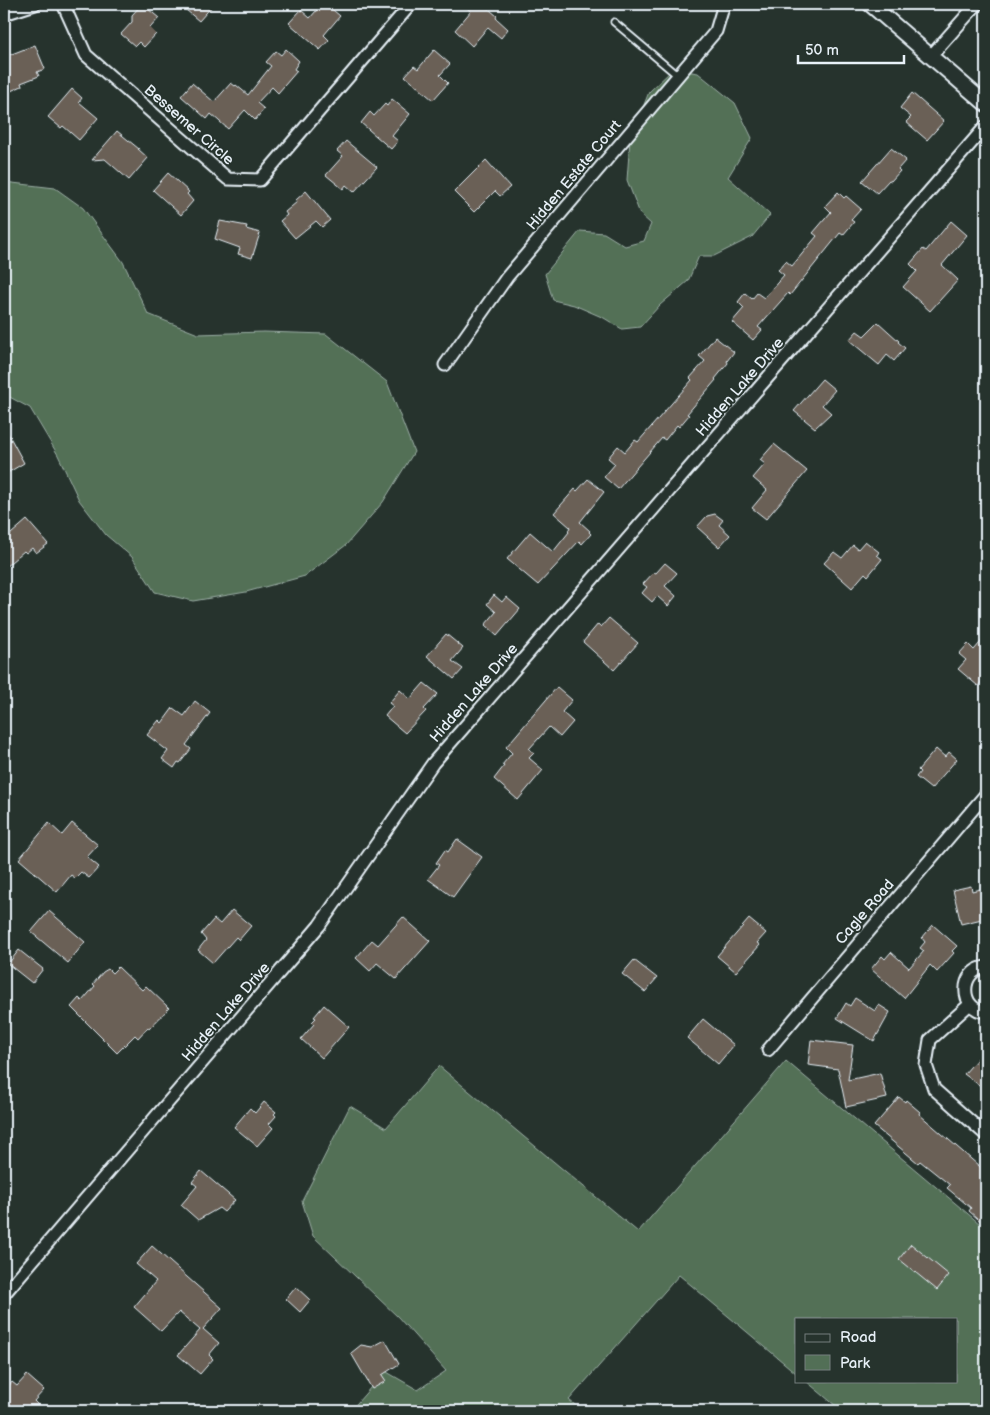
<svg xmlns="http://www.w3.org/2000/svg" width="990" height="1415" font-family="'Balsamiq Sans',sans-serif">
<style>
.green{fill:#526f56;stroke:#9db0a7}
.building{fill:#6b6056;stroke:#e8f1f8}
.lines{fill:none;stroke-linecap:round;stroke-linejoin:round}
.service-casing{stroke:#e8f1f8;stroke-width:9}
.minor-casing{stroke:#e8f1f8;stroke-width:15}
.tertiary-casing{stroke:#e8f1f8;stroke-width:18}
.service{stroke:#26332d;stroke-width:5.5}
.minor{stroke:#26332d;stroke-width:11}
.tertiary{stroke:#26332d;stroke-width:14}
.labels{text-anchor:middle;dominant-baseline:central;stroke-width:4;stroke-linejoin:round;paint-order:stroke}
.street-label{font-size:15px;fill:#e8f1f8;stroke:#26332d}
</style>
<rect width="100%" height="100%" fill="#26332d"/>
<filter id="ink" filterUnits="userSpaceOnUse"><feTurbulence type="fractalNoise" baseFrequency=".02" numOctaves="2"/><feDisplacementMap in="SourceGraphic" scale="10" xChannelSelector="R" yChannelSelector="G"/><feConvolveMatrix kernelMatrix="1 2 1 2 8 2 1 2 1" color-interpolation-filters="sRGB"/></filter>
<g filter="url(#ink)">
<!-- green -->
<g class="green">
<path d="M673 69 698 73 735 103 752 138 728 177 770 215 752 237 714 256H699L688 281 660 305 640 327 622 329 604 318 574 305 553 300 545 274 580 231 604 233 625 246 644 241 651 224 640 214 627 180 630 140 649 92Z"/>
<path d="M4 182 55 188 83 208 123 262 148 314 198 334 264 332 326 334 387 382 414 452 383 502 346 545 305 576 246 592 193 601 155 592 132 557 106 535 79 500 58 455 30 408 4 394Z"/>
<path d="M786 1061 986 1229V1411H842L806 1381H956V1319H796V1373L679 1275 569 1400 582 1411 351 1410 385 1371 418 1390 446 1371 398 1317 313 1236 302 1201 350 1106 386 1128 439 1066 638 1232Z"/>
</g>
<!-- building -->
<g class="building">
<path d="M142 4 159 18 150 28 156 34 144 47 139 42 135 46 121 34 132 22V15Z"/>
<path d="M179 4H214L199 21Z"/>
<path d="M322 4H326L340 16 324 35 329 40 320 50 289 23 301 10 310 18Z"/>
<path d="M462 4H483L497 16 496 18 508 29 501 38 488 27 472 46 455 30 471 11Z"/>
<path d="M35 45 45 69 37 72 39 76 21 83 22 86 4 94V57Z"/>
<path d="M286 49 299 61 294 69 297 71 278 93 272 87 257 103 264 109 255 120 245 110 228 129 211 114 207 119 181 96 192 83 214 102 231 83 235 86 236 85 248 95 271 66 266 62 276 51 281 55Z"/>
<path d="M434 50 450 64 440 75 448 83 433 100 405 76 414 66 418 69Z"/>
<path d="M72 89 82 98 79 102 98 118 79 140 63 126 61 128 48 117Z"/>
<path d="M912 93 944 121 927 140 906 122 911 117 900 108Z"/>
<path d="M392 99 410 114 392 136 398 141 391 149 361 123 370 112 374 116 385 104 387 106Z"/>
<path d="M117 131 139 149H138L148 158 129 180 105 159 92 160Z"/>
<path d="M346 141 377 167 354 192 346 185 343 189 326 175 343 156 337 151Z"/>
<path d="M891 148 906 160 898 169 900 171 891 181 889 180 877 193 862 181Z"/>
<path d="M486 160 510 187 500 196 495 191 474 212 454 192Z"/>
<path d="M168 173 189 192 187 194 193 201 181 215 153 190Z"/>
<path d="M306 191 330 220 322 227 316 221 295 238 280 221 287 215 285 212 297 202 296 200Z"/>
<path d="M838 192 844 198 846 196 861 209 851 220 854 222 843 235 840 233 790 295 788 293 758 327 762 330 753 340 732 322 744 308 738 302 745 293 752 299 757 293 764 298 784 275 778 270 786 261 792 266 817 236 813 233 831 212 825 206Z"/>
<path d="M220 221 247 226 246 229 260 233 252 258 238 254 240 248 215 239Z"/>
<path d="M951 221 967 235 942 265 958 280 930 311 903 287 917 271 910 264 923 249 926 251Z"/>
<path d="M878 322 899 341 898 342 905 348 894 361 887 355 879 365 849 340 857 331 864 336Z"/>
<path d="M715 337 734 352 727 361 728 363 715 379 716 380 687 414 689 415 679 427 677 425 665 440 662 438 618 489 604 477 615 464 608 458 618 446 625 452 635 440 638 442 692 380 690 378 705 361 699 356Z"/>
<path d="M822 379 835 390 822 405 831 413 815 428 794 411Z"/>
<path d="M4 426 24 463 4 475Z"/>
<path d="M774 444 807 471 766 519 752 508 767 490 753 478 765 464 760 460Z"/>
<path d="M588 479 604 492 580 522 590 531 589 532 591 534 582 544 579 541 538 585 507 559 530 532 553 552 569 532 568 531 570 527 554 513 575 489 577 491Z"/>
<path d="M715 514 723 520 719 525 730 535 719 547 697 527 707 516Z"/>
<path d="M27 520 48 544 36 553 32 548 26 553 24 551 4 568V540Z"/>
<path d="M865 541 879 552 877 555 882 559 868 576 865 573 852 588 824 563 834 552 842 558 853 545 858 549Z"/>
<path d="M665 563 677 573 665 586 676 596 668 606 657 596 652 602 642 593 647 587 643 584 654 572 656 573Z"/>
<path d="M494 595 502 602 506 597 520 609 497 636 485 625 496 612 487 604Z"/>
<path d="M609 618 638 643 614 670 583 642 598 624 601 627Z"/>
<path d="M446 634 463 648 452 661 463 669 454 679 427 656Z"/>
<path d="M986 636V676L978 686 958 669 966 660 959 654 968 644 974 650Z"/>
<path d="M424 683 438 694 424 709 426 711 405 733 385 716 393 706 389 703 400 690 410 699Z"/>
<path d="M557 687 572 700 562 712 573 722 560 737 549 727 529 749 534 753 529 758 543 770 518 800 494 779 504 766 502 765 512 753 506 747Z"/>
<path d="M195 701 210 713 186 745 191 749 180 763 178 762 174 768 162 759 168 751 147 735 159 720 162 723 173 708 184 716Z"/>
<path d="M936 749 945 757 949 752 957 759 931 789 916 777 920 772 918 770Z"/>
<path d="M49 823 62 835 72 823 98 845 87 857 99 867 89 878 81 872 75 878 71 875 57 892 19 859Z"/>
<path d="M457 839 482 857 453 897 428 879 439 865 436 863 445 850 448 852Z"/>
<path d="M971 886 972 891 980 889 986 918 961 924 953 890Z"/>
<path d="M232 910 251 926 239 940 236 937 213 963 198 950 206 940 201 934 214 919 220 924Z"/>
<path d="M49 911 85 942 68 963 31 932Z"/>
<path d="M403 917 430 941 396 979 377 963 370 971 356 958 372 940 378 945Z"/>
<path d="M749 919 766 933 757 943 760 945 736 972 717 956Z"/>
<path d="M933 925 957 946 952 951 954 953 937 972 930 965 904 998 871 969 882 956 885 959 891 952 909 968 924 951 920 948 925 942 922 938Z"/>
<path d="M19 950 43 969 32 983 8 964Z"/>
<path d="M634 960 657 978 645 992 622 974Z"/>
<path d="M118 967 142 990 146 986 169 1008 149 1029 148 1027 138 1038 135 1035 117 1053 71 1007 79 998 82 1001 95 986 93 984 103 972 108 969 112 973Z"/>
<path d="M855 998 875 1011 879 1005 890 1012 874 1041 837 1018 846 1003 850 1006Z"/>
<path d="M324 1005 349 1027 322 1058 301 1039 314 1024 312 1022 316 1018 314 1017Z"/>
<path d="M703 1019 734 1045 718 1064 687 1038Z"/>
<path d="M811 1040 853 1045 848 1080 880 1073 887 1098 846 1107 838 1069 808 1065Z"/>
<path d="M986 1049V1090L964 1074Z"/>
<path d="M899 1097 905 1102 906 1100 920 1112 919 1114 986 1172V1226L969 1211 971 1208 947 1188 950 1185 920 1161 918 1163 874 1126Z"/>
<path d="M264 1102 276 1112 274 1114 276 1116 269 1124 273 1128 257 1146 234 1127 250 1108 255 1113Z"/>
<path d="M201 1171 235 1200 224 1212 219 1208 198 1220 181 1205 197 1186 192 1182Z"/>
<path d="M911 1244 949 1275 937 1290 899 1259Z"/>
<path d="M152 1246 222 1308 203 1329 219 1343 209 1355 213 1359 200 1374 178 1355 200 1330 179 1312 161 1331 134 1307 156 1281 136 1264Z"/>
<path d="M296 1287 310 1300 300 1312 286 1299Z"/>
<path d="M385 1340 399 1364 382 1375 386 1381 372 1389 351 1353 361 1345 372 1347Z"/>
<path d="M27 1375 44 1390 34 1401 38 1405 33 1411H4V1391L12 1382 17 1386Z"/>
</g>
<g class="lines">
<!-- service casing -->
<g class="service-casing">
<path id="service" d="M614 22 678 76"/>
</g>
<!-- minor casing -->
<g class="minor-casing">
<g id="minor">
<path d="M63 4 86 55 228 179 260 180 411 4"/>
<path d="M4 14 35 4"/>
<path d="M931 56 977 4"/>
<path d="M445 365 507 277 716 31 724 4"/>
<path d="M986 967C959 970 959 1010 986 1012"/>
<path d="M970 1004 930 1040 926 1065 934 1089 986 1135"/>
<path d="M768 1050 986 794"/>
<path d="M4 1294 319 926 433 763 986 126"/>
</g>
</g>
<!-- tertiary casing -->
<g class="tertiary-casing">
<path id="tertiary" d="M870 4 986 104"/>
</g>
<!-- service -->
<use href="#service" class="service"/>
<!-- minor -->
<use href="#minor" class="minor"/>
<!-- tertiary -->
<use href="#tertiary" class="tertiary"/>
</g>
</g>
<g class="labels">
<!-- street labels -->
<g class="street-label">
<text transform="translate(189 125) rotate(41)">Bessemer Circle</text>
<text transform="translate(574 175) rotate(-50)">Hidden Estate Court</text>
<text transform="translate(740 387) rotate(-49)">Hidden Lake Drive</text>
<text transform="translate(474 693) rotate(-49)">Hidden Lake Drive</text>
<text transform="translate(865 912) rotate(-49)">Cagle Road</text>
<text transform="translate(226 1012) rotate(-49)">Hidden Lake Drive</text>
</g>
</g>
<!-- margin -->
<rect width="990" height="1415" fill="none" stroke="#26332d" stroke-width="20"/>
<rect x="10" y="10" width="970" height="1395" fill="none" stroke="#e8f1f8" stroke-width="2" filter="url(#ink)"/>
<!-- legend -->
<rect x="795" y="1318" width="162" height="65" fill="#26332d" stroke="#747f7e"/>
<rect x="805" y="1334" width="25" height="8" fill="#26332d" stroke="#747f7e"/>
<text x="840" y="1342" font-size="15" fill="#e8f1f8">Road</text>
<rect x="805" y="1355" width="25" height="15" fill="#526f56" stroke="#747f7e"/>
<text x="840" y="1368" font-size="15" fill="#e8f1f8">Park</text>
<!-- scale -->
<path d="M798 55v8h106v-8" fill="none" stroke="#e8f1f8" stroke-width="2.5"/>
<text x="805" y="55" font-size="15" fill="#e8f1f8" stroke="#26332d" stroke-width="4" paint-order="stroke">50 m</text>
</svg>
